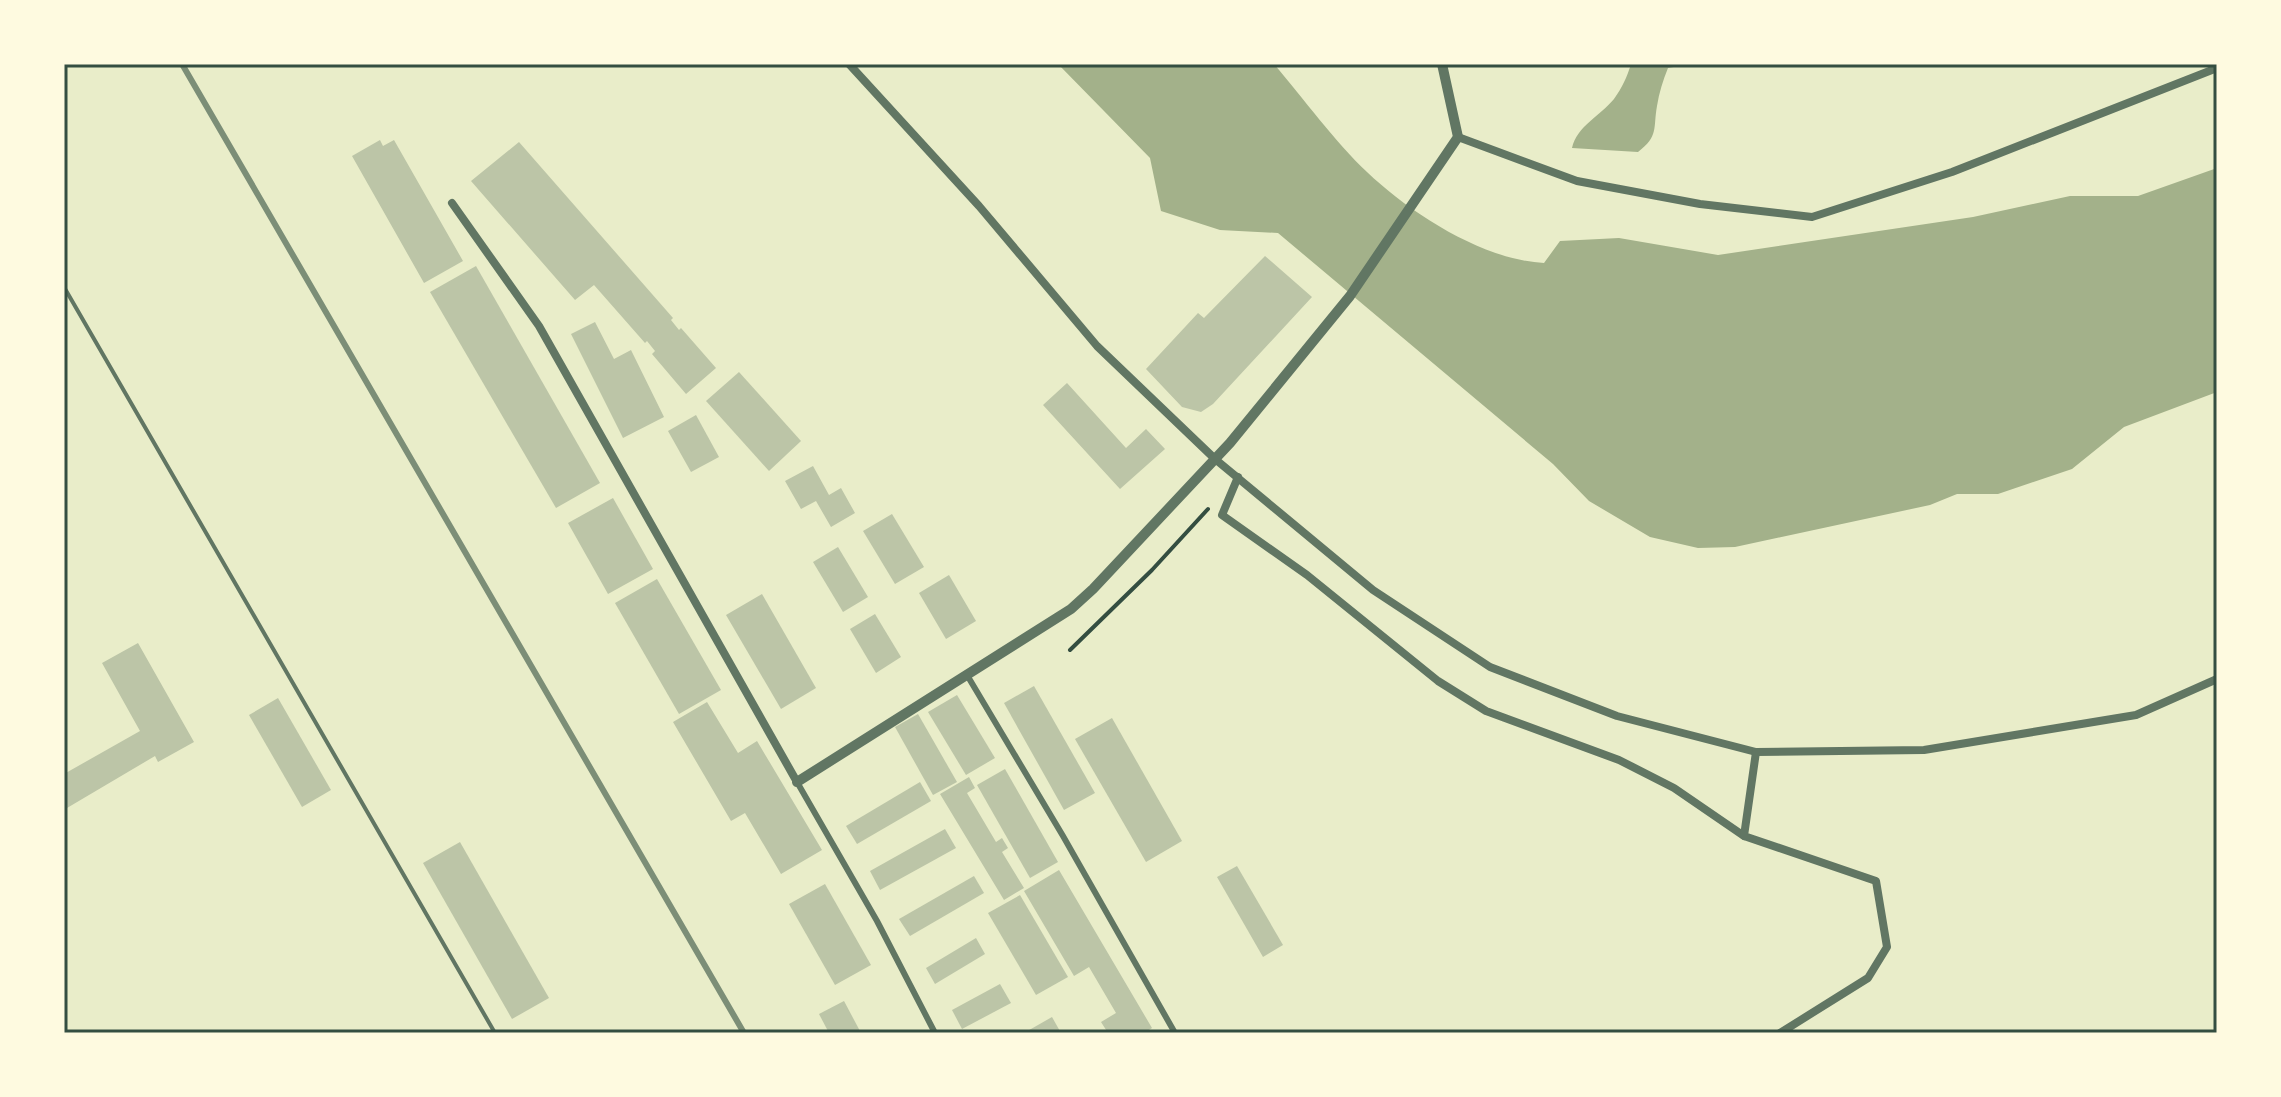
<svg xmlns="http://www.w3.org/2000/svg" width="2281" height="1097" font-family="Commissioner,sans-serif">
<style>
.water{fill:#a3b18a}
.building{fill:#bcc5a7}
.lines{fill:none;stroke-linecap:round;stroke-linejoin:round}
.path{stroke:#344e41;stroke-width:4}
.service{stroke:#617663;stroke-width:4}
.pedestrian{stroke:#617663;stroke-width:6}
.minor{stroke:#617663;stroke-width:8}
.tertiary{stroke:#617663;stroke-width:10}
.rail{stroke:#7c8e77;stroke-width:6}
.neatline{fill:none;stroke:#344e41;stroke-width:3}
</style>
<rect width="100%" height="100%" fill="#e9edc9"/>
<!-- water -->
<g class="water">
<path d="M1058 64H1274C1303 98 1335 142 1367 172 1410 213 1483 260 1544 263L1560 241 1619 238 1718 255 1973 217 2070 196H2138L2217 168V392L2124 427 2072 469 1998 494H1957L1930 505 1735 547 1698 548 1650 537 1589 501 1553 464 1278 233 1220 230 1161 211 1150 158Z"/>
<path d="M1631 64H1691L1668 68C1663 80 1659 93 1657 106 1653 128 1659 136 1638 152L1572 148C1577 126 1600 116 1614 99 1622 88 1627 77 1631 64Z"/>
</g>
<!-- building -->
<g class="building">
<path d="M380 140 383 146 394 140 463 261 424 283 352 156Z"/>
<path d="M519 142 673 318 671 320 679 330 681 328 716 368 686 394 652 354 655 351 647 341 645 343 594 285 575 300 471 181Z"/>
<path d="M1265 256 1312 297 1213 404 1201 412 1182 407 1146 369 1198 313 1204 318Z"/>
<path d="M476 266 600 483 556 508 430 292Z"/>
<path d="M595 322 614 359 631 350 664 417 623 438 571 334Z"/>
<path d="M739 372 801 441 769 471 706 401Z"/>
<path d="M1067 383 1126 448 1146 429 1165 449 1120 489 1043 405Z"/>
<path d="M696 415 719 457 691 472 668 431Z"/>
<path d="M813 466 829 495 841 488 855 513 831 527 816 501 801 509 785 481Z"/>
<path d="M613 498 653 569 608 594 568 523Z"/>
<path d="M892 514 924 567 895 584 863 531Z"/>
<path d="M838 547 868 597 843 612 813 562Z"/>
<path d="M949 575 976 621 946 639 919 593Z"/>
<path d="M657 579 721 690 679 714 615 603Z"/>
<path d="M762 594 816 688 781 709 726 615Z"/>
<path d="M875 614 901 657 876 673 850 629Z"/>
<path d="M138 643 194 742 158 762 155 756 67 808 64 802V774L140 731 102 663Z"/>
<path d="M1034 686 1095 793 1064 810 1004 703Z"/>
<path d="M957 695 995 758 966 775 928 712Z"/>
<path d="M278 698 331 790 302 807 249 715Z"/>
<path d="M707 702 738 753 757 741 822 850 781 874 745 813 731 821 673 722Z"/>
<path d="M918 714 957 782 933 795 895 727Z"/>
<path d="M1112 718 1182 841 1146 862 1075 739Z"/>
<path d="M1005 769 1058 862 1030 878 977 785Z"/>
<path d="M969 777 975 788 967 793 996 842 1002 838 1008 848 1002 852 1024 888 1004 900 940 794Z"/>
<path d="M920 782 931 801 857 844 846 826Z"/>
<path d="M945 829 956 848 880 890 870 871Z"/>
<path d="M460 842 549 998 512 1019 423 863Z"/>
<path d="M1237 866 1283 945 1263 957 1217 877Z"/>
<path d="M1059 870 1152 1028 1144 1033H1108L1101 1022 1116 1013 1089 967 1074 976 1024 891Z"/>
<path d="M974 876 984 893 910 936 899 919Z"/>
<path d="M825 884 871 965 835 985 789 904Z"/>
<path d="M1020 895 1068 977 1036 995 988 913Z"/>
<path d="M976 938 985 954 935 984 926 968Z"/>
<path d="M1000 984 1011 1003 962 1029 952 1010Z"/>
<path d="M844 1001 861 1033H829L819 1014Z"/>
<path d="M1052 1017 1061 1033H1024Z"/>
</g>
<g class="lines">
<!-- path -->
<path class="path" d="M1070 650 1152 570 1208 509"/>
<!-- service -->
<path class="service" d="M64 287 495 1033"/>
<!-- pedestrian -->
<g class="pedestrian">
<path d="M967 675 1063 836 1175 1033"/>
<path d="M797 782 877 921 935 1033"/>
</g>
<!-- minor -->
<g class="minor">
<path d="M849 64 979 206 1097 346 1215 459 1373 590 1490 667 1617 716 1756 752 1924 750 2136 715 2217 679"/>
<path d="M1458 137 1577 181 1700 204 1812 217 1952 172 2217 68"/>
<path d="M452 203 539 326 797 782"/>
<path d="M1238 477 1222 515 1307 575 1438 681 1486 711 1619 760 1674 788 1744 836"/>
<path d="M1756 752 1744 836 1876 881 1887 947 1868 978 1780 1033"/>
</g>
<!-- tertiary -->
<path class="tertiary" d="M797 782 1071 609 1093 589 1230 443 1350 296 1458 137 1442 64"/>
<!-- rail -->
<path class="rail" d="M182 64 744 1033"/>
</g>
<!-- border -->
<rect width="2281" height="1097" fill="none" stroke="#fefae0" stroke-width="132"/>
<rect x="66" y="66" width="2149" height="965" class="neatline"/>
</svg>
